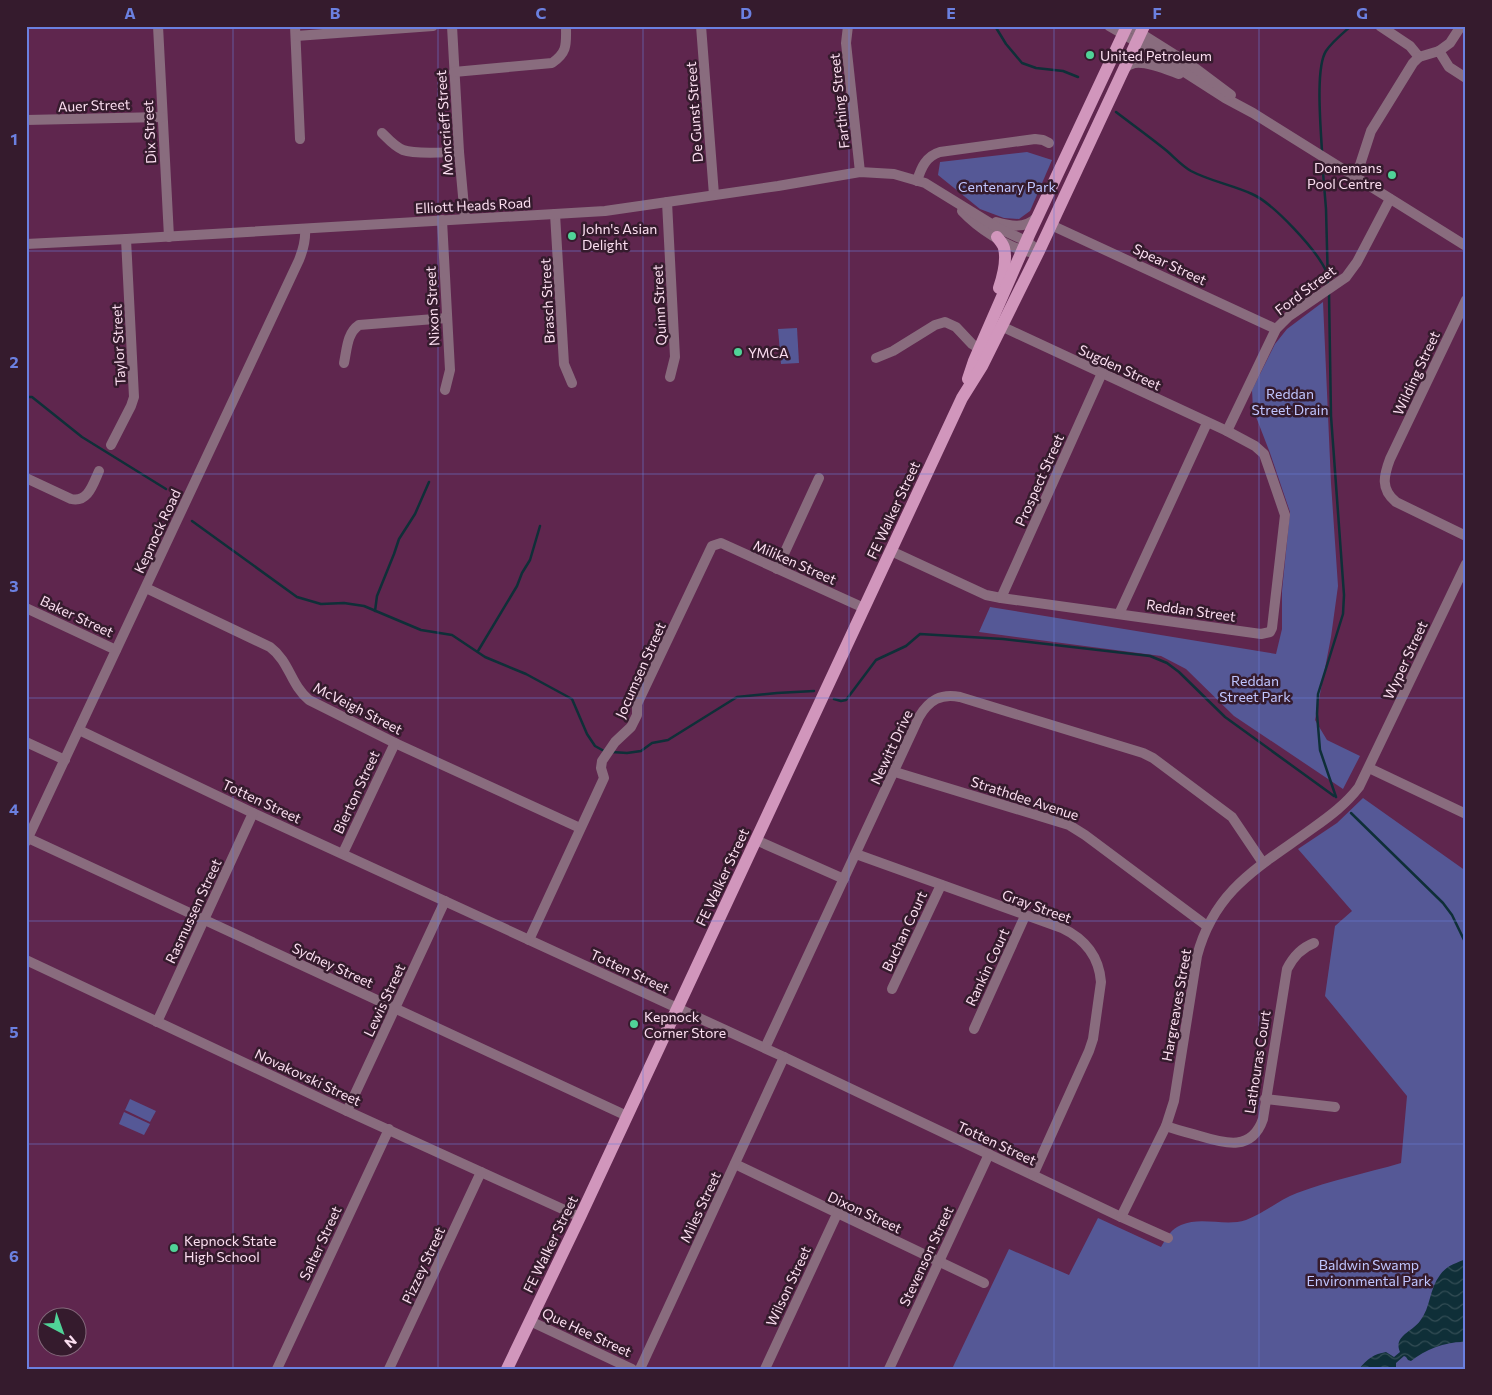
<svg xmlns="http://www.w3.org/2000/svg" width="1492" height="1395" font-family="Commissioner,sans-serif">
<style>
.green{fill:#555896}
.water{fill:url(#water-waves)}
.lines{fill:none;stroke-linecap:round;stroke-linejoin:round}
.stream{stroke:#0f2f38;stroke-width:2.5}
.minor{stroke:#896c7e;stroke-width:10}
.major{stroke:#d196bc;stroke-width:12}
.grid{fill:none;stroke:#6b80e0;stroke-width:1;stroke-opacity:0.55}
.poi-dot{fill:#50d398;stroke:#351b2d;stroke-width:2}
.labels{text-anchor:middle;dominant-baseline:central;stroke-width:5;stroke-linejoin:round;paint-order:stroke}
.poi-label{font-size:14px;fill:#fbdef0;stroke:#351b2d;text-anchor:start}
.street-label{font-size:14px;fill:#fbdef0;stroke:#351b2d}
.park-label{font-size:14px;fill:#c1c6ff;stroke:#351b2d}
.neatline{fill:none;stroke:#6b80e0;stroke-width:2}
.grid-label{font-size:16px;text-anchor:middle;font-weight:bold;fill:#6b80e0}
</style>
<defs>
<pattern id="water-waves" width="16" height="10" patternUnits="userSpaceOnUse" patternTransform="scale(1.25)"><rect width="16" height="10" fill="#0f2f38"/><path d="M0 5q4-4 8 0t8 0" fill="none" stroke="#334d55"/></pattern>
</defs>
<rect width="100%" height="100%" fill="#5f264e"/>
<!-- green -->
<g class="green">
<path d="M1027 152 1052 160 1030 211 1019 219 1004 218 980 209 938 175 940 162Z"/>
<path d="M1323 302 1331 483 1338 586 1331 637 1315 720 1327 740 1360 756 1343 789 1234 716 1186 669 1161 656 979 632 990 607 1276 654 1282 629V591L1290 512 1270 453 1253 409 1252 390 1275 344 1287 329Z"/>
<path d="M797 328 799 363 781 364 778 329Z"/>
<path d="M1363 798 1466 871V1369H952L1009 1249 1069 1275 1098 1218 1161 1247C1167 1237 1171 1229 1181 1225 1202 1216 1225 1227 1246 1220 1264 1213 1279 1200 1297 1193 1331 1180 1367 1173 1401 1163L1407 1096 1325 996 1335 926 1352 911 1298 849 1337 823Z"/>
<path d="M130 1099 156 1111 150 1122 125 1110Z"/>
<path d="M124 1112 150 1124 144 1135 119 1124Z"/>
</g>
<!-- water -->
<path class="water" d="M1466 1259V1342C1447 1341 1426 1349 1411 1361L1408 1360 1406 1357 1404 1356 1396 1363V1369H1359C1367 1359 1374 1354 1386 1352L1394 1357 1400 1352C1393 1336 1412 1332 1420 1321 1431 1307 1429 1289 1440 1275 1446 1266 1456 1263 1466 1259Z"/>
<g class="lines">
<!-- stream -->
<g class="stream">
<path d="M995 26 1006 44 1022 63 1036 68 1063 71 1078 77"/>
<path d="M1116 112C1133 125 1151 138 1167 151 1175 158 1182 166 1191 171 1210 181 1232 185 1252 194 1273 203 1318 251 1327 273"/>
<path d="M1322 152C1321 130 1315 68 1326 51 1332 42 1342 34 1351 26"/>
<path d="M1322 160 1326 209 1328 285"/>
<path d="M1329 293 1331 416 1344 595 1343 614 1318 694 1317 714 1320 750 1336 797"/>
<path d="M26 397H32L82 437 166 489"/>
<path d="M192 521 297 597 321 604 344 603 364 606 421 630 452 635 485 657 526 674 572 699 587 734 595 746 604 751"/>
<path d="M375 611 377 596 394 554 399 539 415 514 429 482"/>
<path d="M478 651 517 586 522 573 530 560 540 526"/>
<path d="M834 699 841 701 846 700 876 660 906 646 920 634 1003 639 1150 656 1167 663 1179 672 1225 717 1334 796"/>
<path d="M612 752 627 753 641 751 652 743 668 740 737 697 777 693 814 691"/>
<path d="M1351 813 1443 903 1452 915 1466 944"/>
</g>
<!-- minor -->
<g class="minor">
<path d="M158 26 169 237"/>
<path d="M295 26 300 139"/>
<path d="M452 26 459 152 465 218"/>
<path d="M701 26 714 195"/>
<path d="M848 26 846 43 860 172"/>
<path d="M1109 26 1147 48 1225 98 1253 113 1466 246"/>
<path d="M1129 26 1191 65 1231 95"/>
<path d="M1380 26 1410 46 1419 57 1439 51 1449 67 1466 78"/>
<path d="M296 36 433 26"/>
<path d="M1439 51 1450 43 1461 26"/>
<path d="M1124 69C1127 66 1131 64 1135 63 1147 61 1168 70 1179 74"/>
<path d="M454 72 552 63C568 52 566 44 566 26"/>
<path d="M26 120 162 117"/>
<path d="M382 133C388 139 395 147 403 150 416 155 445 152 459 152"/>
<path d="M1356 177 1371 131 1413 63 1419 57"/>
<path d="M917 181C921 168 926 156 940 152L1035 139 1043 140 1049 143"/>
<path d="M667 202 675 357 670 377"/>
<path d="M962 211C977 227 1007 248 1030 252"/>
<path d="M555 214 564 364 572 383"/>
<path d="M442 220 450 370 445 390"/>
<path d="M996 222C1010 226 1025 229 1036 218"/>
<path d="M1051 225 1276 329"/>
<path d="M26 244 126 239 605 211 778 186 860 172 894 174 925 183 998 228 1026 241 1039 251"/>
<path d="M1466 300 1390 459C1384 475 1380 489 1396 502L1466 536"/>
<path d="M876 358 893 351 935 325 945 322 956 327 972 344 985 352"/>
<path d="M344 363C347 349 347 333 359 325L447 318"/>
<path d="M1227 431 1276 329 1289 316 1346 277 1357 262 1390 199"/>
<path d="M111 445 131 406 134 397 126 239"/>
<path d="M26 478 71 499C88 503 93 484 99 471"/>
<path d="M891 551 986 595 1001 598 1261 634 1270 632 1272 628 1285 515 1264 454 1255 446 1227 431 1001 326"/>
<path d="M777 569 819 478"/>
<path d="M146 588 270 647C290 662 290 684 309 700L395 743 580 828"/>
<path d="M1001 598 1102 373"/>
<path d="M26 608 116 650"/>
<path d="M1119 614 1207 423"/>
<path d="M79 730 253 813 784 1057 1121 1217 1168 1238"/>
<path d="M26 742 65 760"/>
<path d="M1369 768 1466 814"/>
<path d="M895 772 1069 825 1085 835 1207 926"/>
<path d="M28 838 627 1116"/>
<path d="M756 840 844 879"/>
<path d="M26 842 299 260C303 250 306 240 305 229"/>
<path d="M343 853 395 743"/>
<path d="M856 854 1062 928C1085 939 1099 956 1101 982L1093 1039 1089 1051 1033 1175"/>
<path d="M529 940 604 778 601 768 602 761 615 742 631 727 637 715V704L712 546 721 543 864 608"/>
<path d="M26 960 347 1111 580 1217"/>
<path d="M892 989 941 885"/>
<path d="M157 1022 253 813"/>
<path d="M974 1029 1025 916"/>
<path d="M765 1048 919 717C929 700 941 693 960 697L1143 753 1153 758 1232 817 1263 863"/>
<path d="M1265 1099 1335 1107"/>
<path d="M347 1111 445 901"/>
<path d="M1166 1126C1177 1130 1189 1133 1200 1136 1226 1144 1252 1151 1263 1119L1287 969C1293 957 1301 948 1314 943"/>
<path d="M735 1164 984 1283"/>
<path d="M1121 1217 1166 1126 1174 1101 1197 956C1215 888 1261 866 1313 828 1330 816 1346 804 1359 787L1466 564"/>
<path d="M530 1321 632 1369"/>
<path d="M277 1369 389 1129"/>
<path d="M389 1369 481 1172"/>
<path d="M640 1369 784 1057"/>
<path d="M765 1369 837 1214"/>
<path d="M889 1369 989 1154"/>
</g>
<!-- major -->
<g class="major">
<path d="M997 237C1000 241 1003 244 1004 248 1007 260 1003 276 999 288"/>
<path d="M968 379 974 361 1029 235 1127 26"/>
<path d="M507 1369 580 1217 962 398 982 366 1039 251 1144 26"/>
</g>
</g>
<!-- grid -->
<path class="grid" d="M233 26V1369M438 26V1369M643 26V1369M849 26V1369M1054 26V1369M1259 26V1369M26 251H1466M26 474H1466M26 698H1466M26 921H1466M26 1144H1466"/>
<!-- markers -->
<g class="poi-dot">
<circle cx="1090" cy="55" r="5"/>
<circle cx="1392" cy="175" r="5"/>
<circle cx="572" cy="236" r="5"/>
<circle cx="738" cy="352" r="5"/>
<circle cx="634" cy="1024" r="5"/>
<circle cx="174" cy="1248" r="5"/>
</g>
<g class="labels">
<!-- poi labels -->
<g class="poi-label">
<text x="1100" y="55">United Petroleum</text>
<text x="1382" y="167" text-anchor="end">Donemans<tspan x="1382" dy="16">Pool Centre</tspan></text>
<text x="582" y="228">John's Asian<tspan x="582" dy="16">Delight</tspan></text>
<text x="748" y="352">YMCA</text>
<text x="644" y="1016">Kepnock<tspan x="644" dy="16">Corner Store</tspan></text>
<text x="184" y="1240">Kepnock State<tspan x="184" dy="16">High School</tspan></text>
</g>
<!-- street labels -->
<g class="street-label">
<text transform="translate(839 101) rotate(-96)">Farthing Street</text>
<text transform="translate(94 105) rotate(-2)">Auer Street</text>
<text transform="translate(694 112) rotate(-94)">De Gunst Street</text>
<text transform="translate(444 123) rotate(-94)">Moncrieff Street</text>
<text transform="translate(149 132) rotate(-93)">Dix Street</text>
<text transform="translate(473 205) rotate(-3)">Elliott Heads Road</text>
<text transform="translate(1170 264) rotate(25)">Spear Street</text>
<text transform="translate(1305 290) rotate(-37)">Ford Street</text>
<text transform="translate(547 301) rotate(-93)">Brasch Street</text>
<text transform="translate(659 305) rotate(-93)">Quinn Street</text>
<text transform="translate(432 306) rotate(-93)">Nixon Street</text>
<text transform="translate(118 345) rotate(-93)">Taylor Street</text>
<text transform="translate(1120 367) rotate(25)">Sugden Street</text>
<text transform="translate(1416 373) rotate(-65)">Wilding Street</text>
<text transform="translate(1039 480) rotate(-66)">Prospect Street</text>
<text transform="translate(893 510) rotate(-65)">FE Walker Street</text>
<text transform="translate(157 531) rotate(-65)">Kepnock Road</text>
<text transform="translate(795 562) rotate(24)">Miliken Street</text>
<text transform="translate(1191 610) rotate(8)">Reddan Street</text>
<text transform="translate(77 616) rotate(25)">Baker Street</text>
<text transform="translate(1405 660) rotate(-65)">Wyper Street</text>
<text transform="translate(640 670) rotate(-66)">Jocumsen Street</text>
<text transform="translate(358 708) rotate(27)">McVeigh Street</text>
<text transform="translate(891 747) rotate(-65)">Newitt Drive</text>
<text transform="translate(356 792) rotate(-65)">Bierton Street</text>
<text transform="translate(1025 798) rotate(18)">Strathdee Avenue</text>
<text transform="translate(262 801) rotate(25)">Totten Street</text>
<text transform="translate(722 877) rotate(-65)">FE Walker Street</text>
<text transform="translate(1037 906) rotate(20)">Gray Street</text>
<text transform="translate(193 911) rotate(-65)">Rasmussen Street</text>
<text transform="translate(904 931) rotate(-65)">Buchan Court</text>
<text transform="translate(333 965) rotate(25)">Sydney Street</text>
<text transform="translate(987 967) rotate(-65)">Rankin Court</text>
<text transform="translate(630 971) rotate(25)">Totten Street</text>
<text transform="translate(384 1000) rotate(-65)">Lewis Street</text>
<text transform="translate(1176 1005) rotate(-80)">Hargreaves Street</text>
<text transform="translate(1257 1062) rotate(-81)">Lathouras Court</text>
<text transform="translate(308 1077) rotate(25)">Novakovski Street</text>
<text transform="translate(997 1143) rotate(25)">Totten Street</text>
<text transform="translate(700 1207) rotate(-65)">Miles Street</text>
<text transform="translate(865 1212) rotate(25)">Dixon Street</text>
<text transform="translate(320 1243) rotate(-65)">Salter Street</text>
<text transform="translate(550 1244) rotate(-64)">FE Walker Street</text>
<text transform="translate(926 1256) rotate(-65)">Stevenson Street</text>
<text transform="translate(423 1265) rotate(-65)">Pizzey Street</text>
<text transform="translate(788 1286) rotate(-65)">Wilson Street</text>
<text transform="translate(587 1332) rotate(25)">Que Hee Street</text>
</g>
<!-- park labels -->
<g class="park-label">
<text x="1007" y="186">Centenary Park</text>
<text x="1290" y="393">Reddan<tspan x="1290" dy="16">Street Drain</tspan></text>
<text x="1255" y="680">Reddan<tspan x="1255" dy="16">Street Park</tspan></text>
<text x="1369" y="1264">Baldwin Swamp<tspan x="1369" dy="16">Environmental Park</tspan></text>
</g>
</g>
<!-- border -->
<rect width="1492" height="1395" fill="none" stroke="#351b2d" stroke-width="55"/>
<!-- north arrow -->
<g transform="translate(62 1332) rotate(139)"><circle r="24" fill="#351b2d" stroke="#84697b"/>
<path d="M0-4L9 19L0 12L-9 19Z" fill="#50d398"/>
<text y="-8" font-size="14" font-weight="bold" text-anchor="middle" fill="#fbdef0">N</text>
</g>
<rect x="28" y="28" width="1436" height="1340" class="neatline"/>
<g class="grid-label">
<text x="130" y="19">A</text>
<text x="335" y="19">B</text>
<text x="541" y="19">C</text>
<text x="746" y="19">D</text>
<text x="951" y="19">E</text>
<text x="1157" y="19">F</text>
<text x="1362" y="19">G</text>
<text x="14" y="145">1</text>
<text x="14" y="368">2</text>
<text x="14" y="592">3</text>
<text x="14" y="815">4</text>
<text x="14" y="1038">5</text>
<text x="14" y="1262">6</text>
</g>
</svg>
